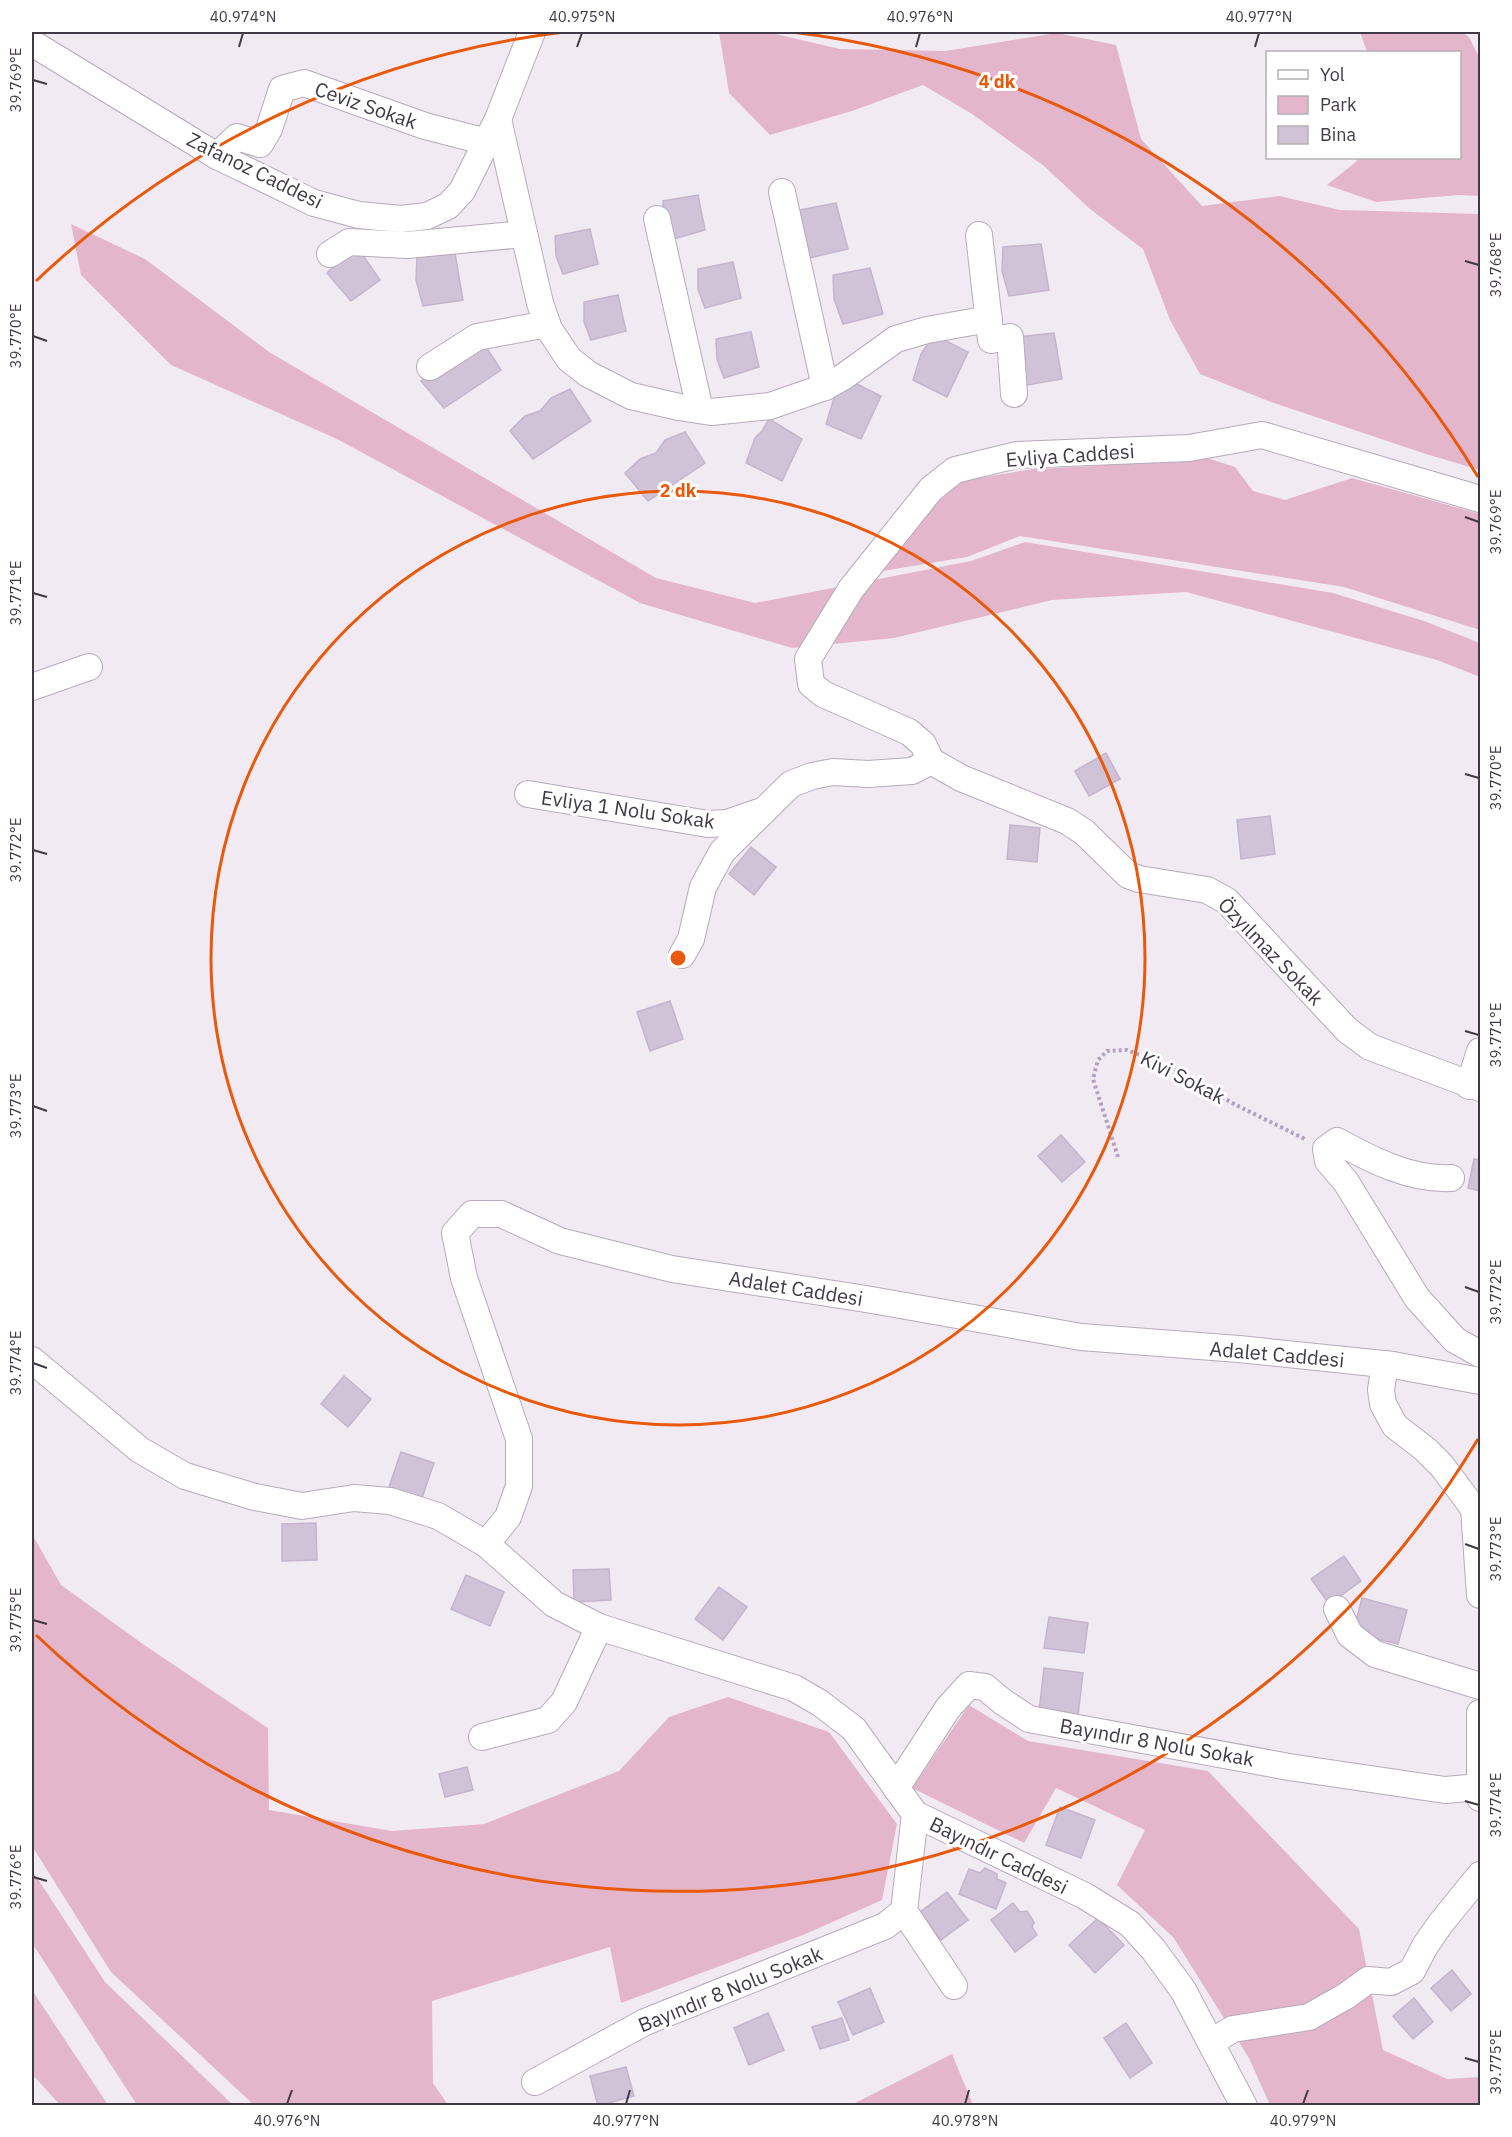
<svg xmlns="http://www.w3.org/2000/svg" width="1512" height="2137" font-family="'IBM Plex Sans',sans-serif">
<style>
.green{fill:#e4b6cb}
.building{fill:#d1c3d7;stroke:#c6b4ce;stroke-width:1.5}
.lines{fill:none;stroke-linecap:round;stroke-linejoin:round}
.minor-casing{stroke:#b7aabb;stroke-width:28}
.path{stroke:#b6a0bf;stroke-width:4;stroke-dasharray:3 3;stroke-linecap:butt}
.minor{stroke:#fff;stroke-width:26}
.ticks{fill:none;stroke:#423947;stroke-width:2}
.ring{fill:none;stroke:#e8590c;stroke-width:3}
.labels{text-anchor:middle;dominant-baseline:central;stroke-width:6;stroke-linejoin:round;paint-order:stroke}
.street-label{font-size:20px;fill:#423947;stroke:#fff}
.centre{fill:#e8590c;stroke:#fff;stroke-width:3}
.ring-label{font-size:18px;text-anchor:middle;font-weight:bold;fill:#e8590c;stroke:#fff;stroke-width:6;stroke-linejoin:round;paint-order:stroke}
.neatline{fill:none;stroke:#423947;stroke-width:2}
.ticks-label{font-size:15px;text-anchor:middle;fill:#423947}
</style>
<rect width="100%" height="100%" fill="#f1eaf3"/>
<!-- green -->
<g class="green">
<path d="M719 32H767L840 49 945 51 1057 33 1116 45 1141 139 1202 206 1279 196 1340 210 1480 214V470L1426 454 1271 402 1200 374 1170 320 1143 249 1090 209 1044 166 972 114 923 85 852 111 770 135 729 93Z"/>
<path d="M1360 32H1462L1469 37 1480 59V196L1459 195 1376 202 1327 185 1352 165 1360 158H1460V52H1367Z"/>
<path d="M71 224 145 259 269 352 656 578 755 603 971 561 1025 542 1333 593 1424 621 1480 643V677L1437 660 1186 592 1052 600 894 638 792 648 640 603 337 439 171 365 81 275Z"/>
<path d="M1170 458H1207L1235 467 1253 491 1285 500 1352 478 1480 514V630L1344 587 1020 536 967 557 877 572 927 512 961 481 1033 469 1096 466Z"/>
<path d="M32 1534 61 1585 147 1647 268 1728 269 1810 392 1831 484 1824 619 1771 669 1717 728 1697 829 1732 897 1824 882 1900 803 1935 621 2003 610 1947 432 2001 433 2083 448 2105H254L111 1972 32 1846Z"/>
<path d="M969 1705 1028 1741 1208 1771 1359 1929 1383 2050 1447 2079 1480 2077V2105H1270L1249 2058 1173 1937 1117 1885 1145 1830 1056 1788 1024 1843 912 1788Z"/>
<path d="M32 1870 105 1982 233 2105H137L32 1943Z"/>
<path d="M32 1990 108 2105H60L32 2074Z"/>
<path d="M952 2054 973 2105H851Z"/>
</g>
<!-- building -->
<g class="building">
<path d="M698 195 705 230 670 240 663 222V201Z"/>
<path d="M836 203 848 249 809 258 799 210Z"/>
<path d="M590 229 598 264 563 274 556 256 555 236Z"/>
<path d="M1041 244 1049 290 1009 296 1002 271 1003 247Z"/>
<path d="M360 251 380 280 351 301 327 273 341 259Z"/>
<path d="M455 253 463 300 423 306 416 280 417 257Z"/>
<path d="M733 262 741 298 705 308 698 289V269Z"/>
<path d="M870 268 883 314 843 324 834 299 833 275Z"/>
<path d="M618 295 626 331 591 340 584 322V302Z"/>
<path d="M751 332 759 367 724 378 717 359 716 339Z"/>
<path d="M1054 333 1062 379 1022 386 1016 337Z"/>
<path d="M934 335 968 352 947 397 913 380 921 354Z"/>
<path d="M481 339 501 370 444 408 421 381 436 366Z"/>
<path d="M847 379 881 396 861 439 826 424 834 398Z"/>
<path d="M570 389 591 421 533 459 510 431 525 416 540 411 551 398Z"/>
<path d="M769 419 802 439 782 481 746 463 755 438 762 431Z"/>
<path d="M685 432 705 463 648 501 625 473 640 459 656 453 665 440Z"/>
<path d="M1106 753 1120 779 1089 796 1075 771Z"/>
<path d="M1270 816 1275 854 1241 859 1237 820Z"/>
<path d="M1010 825 1040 828 1037 862 1007 859Z"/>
<path d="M751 847 776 867 754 895 729 874Z"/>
<path d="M670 1001 683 1039 650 1051 637 1012Z"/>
<path d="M1061 1135 1085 1162 1062 1182 1038 1156Z"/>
<path d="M1474 1159 1480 1160V1191L1468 1188Z"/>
<path d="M344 1376 371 1399 348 1427 321 1404Z"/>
<path d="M401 1452 434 1463 422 1498 389 1487Z"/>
<path d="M316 1523 317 1560 282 1561V1524Z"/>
<path d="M1344 1556 1361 1581 1329 1604 1311 1579Z"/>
<path d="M609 1569 611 1600 574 1602 573 1570Z"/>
<path d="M466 1575 504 1592 490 1626 451 1609Z"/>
<path d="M719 1587 747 1607 723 1640 695 1619Z"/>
<path d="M1362 1598 1407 1610 1398 1644 1353 1633Z"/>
<path d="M1049 1617 1088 1623 1084 1653 1044 1648Z"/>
<path d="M1044 1668 1083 1673 1078 1716 1039 1711Z"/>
<path d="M467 1767 473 1790 445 1797 439 1774Z"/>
<path d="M1060 1807 1095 1820 1081 1858 1046 1845Z"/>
<path d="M985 1868 997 1874V1879L1006 1883 996 1909 959 1894 969 1869 980 1873Z"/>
<path d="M947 1892 968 1920 941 1940 920 1912Z"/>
<path d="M1013 1903 1020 1912 1027 1911 1034 1922 1032 1927 1037 1935 1015 1952 991 1920Z"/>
<path d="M1098 1918 1124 1945 1095 1973 1069 1945Z"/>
<path d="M1452 1970 1471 1994 1451 2011 1431 1988Z"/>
<path d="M870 1988 884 2022 853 2035 838 2002Z"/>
<path d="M1414 1998 1433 2022 1413 2039 1393 2016Z"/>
<path d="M768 2013 784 2050 749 2065 734 2028Z"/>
<path d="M842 2018 849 2040 820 2049 812 2027Z"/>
<path d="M1126 2023 1152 2063 1130 2078 1104 2038Z"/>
<path d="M626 2067 634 2096 598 2106 590 2076Z"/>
</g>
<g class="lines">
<!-- minor casing -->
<g class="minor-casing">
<g id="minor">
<path d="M32 43 217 156 314 203 359 215 401 219 427 216 448 206 462 191 498 119 532 32"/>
<path d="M498 119 540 303 549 329 569 359 588 374 631 396 679 407 711 412 770 406 825 387 843 377 896 339 927 330 989 319"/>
<path d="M217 156 237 137 260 144 269 129 282 89 304 83 425 126 487 142"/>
<path d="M782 192 825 387"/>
<path d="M657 219 700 410"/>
<path d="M979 235 991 340 1010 337 1014 394"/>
<path d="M330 254 349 242 407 245 524 234"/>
<path d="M430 367 477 337 547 324"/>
<path d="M32 687 89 667"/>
<path d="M931 761 923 744 909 732 823 694 811 684 808 659 851 589 931 489 955 470 1016 455 1189 448 1262 435 1480 499"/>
<path d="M931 761 961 778 1067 821 1084 832 1128 875 1139 879 1207 890 1227 901 1347 1030 1370 1047 1480 1088"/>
<path d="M528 794 708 824 727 823 759 812"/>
<path d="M682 955 691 939 703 887 722 852 791 784 812 776 833 772 868 774 912 771 931 761"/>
<path d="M1469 1086 1480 1051"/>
<path d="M1451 1178C1410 1180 1372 1160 1337 1141L1326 1149 1328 1161 1346 1182 1417 1298 1455 1340 1480 1354"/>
<path d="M32 1360 140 1450 185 1476 255 1497 302 1506 354 1498 390 1501 438 1516 486 1544 554 1604 599 1627 794 1688 820 1703 854 1729 915 1814 1085 1896 1130 1924 1153 1949 1183 1990 1244 2106"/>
<path d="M1385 1364 1381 1390 1383 1404 1395 1426 1425 1449 1442 1466 1474 1509 1480 1595"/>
<path d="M486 1544 508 1517 519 1486V1439L464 1278 455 1233 472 1214H501L560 1241 672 1269 866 1299 1081 1337 1239 1349 1393 1365 1480 1381"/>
<path d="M1337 1609 1350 1635 1375 1654 1480 1686"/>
<path d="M1480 1713V1798"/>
<path d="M482 1737 548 1720 564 1702 599 1627"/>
<path d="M896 1788 948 1708 969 1685 985 1687 1003 1702 1029 1719 1289 1767 1445 1790 1480 1787"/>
<path d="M904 1911 954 1986"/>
<path d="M1211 2042 1233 2029 1309 2017 1346 1996 1368 1980 1391 1982 1412 1971 1425 1946 1441 1923 1480 1875"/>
<path d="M535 2082 645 2022 885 1926 904 1911 915 1814"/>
</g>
</g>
<!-- path -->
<path class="path" d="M1118 1157 1093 1079 1098 1060 1107 1051 1127 1050 1170 1067 1236 1105 1307 1140"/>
<!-- minor -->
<use href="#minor" class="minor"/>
</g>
<!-- ticks -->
<path class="ticks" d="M239 47 243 33M577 47 582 33M916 47 920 33M1255 47 1259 33M33 80 47 84M1465 261 1479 265M33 336 47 341M1465 517 1479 522M33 593 47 597M1465 774 1479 778M33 850 47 854M1465 1031 1479 1035M33 1106 47 1111M1465 1287 1479 1292M33 1363 47 1368M1465 1544 1479 1549M33 1620 47 1624M1465 1801 1479 1805M33 1877 47 1881M1465 2058 1479 2062M287 2104 292 2090M626 2104 630 2090M965 2104 969 2090M1303 2104 1308 2090"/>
<!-- distance rings -->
<g class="ring">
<circle cx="678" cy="958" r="467"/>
<path d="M1478 1439A933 933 0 0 1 36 1635M36 281A933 933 0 0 1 564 32M792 32A933 933 0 0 1 1478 477"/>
</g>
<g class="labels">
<!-- street labels -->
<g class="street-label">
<text transform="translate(366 105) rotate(19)">Ceviz Sokak</text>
<text transform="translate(255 170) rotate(26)">Zafanoz Caddesi</text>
<text transform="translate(1070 455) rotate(-4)">Evliya Caddesi</text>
<text transform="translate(628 809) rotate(8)">Evliya 1 Nolu Sokak</text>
<text transform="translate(1271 951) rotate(46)">Özyılmaz Sokak</text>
<text transform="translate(1183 1077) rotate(27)">Kivi Sokak</text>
<text transform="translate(796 1288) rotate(9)">Adalet Caddesi</text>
<text transform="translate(1277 1354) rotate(5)">Adalet Caddesi</text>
<text transform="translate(1157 1742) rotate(10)">Bayındır 8 Nolu Sokak</text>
<text transform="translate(999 1855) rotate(26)">Bayındır Caddesi</text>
<text transform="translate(730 1989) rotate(-22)">Bayındır 8 Nolu Sokak</text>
</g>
</g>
<circle cx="678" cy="958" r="9" class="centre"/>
<g class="ring-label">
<text x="997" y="88">4 dk</text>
<text x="678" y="497">2 dk</text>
</g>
<!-- border -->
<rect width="1512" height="2137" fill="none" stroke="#ffffff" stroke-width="66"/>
<!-- legend -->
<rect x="1266" y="51" width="195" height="108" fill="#ffffff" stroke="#b3b0b5" stroke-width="1.5"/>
<rect x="1278" y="70" width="30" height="9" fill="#ffffff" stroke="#b3b0b5" stroke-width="1.5"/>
<text x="1320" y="81" font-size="18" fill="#423947">Yol</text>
<rect x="1278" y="96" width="30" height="18" fill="#e4b6cb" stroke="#b3b0b5" stroke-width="1.5"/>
<text x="1320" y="111" font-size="18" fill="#423947">Park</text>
<rect x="1278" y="126" width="30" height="18" fill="#d1c3d7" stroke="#b3b0b5" stroke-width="1.5"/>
<text x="1320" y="141" font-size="18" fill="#423947">Bina</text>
<rect x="33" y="33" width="1446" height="2071" class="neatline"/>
<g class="ticks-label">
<text x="243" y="22">40.974°N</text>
<text x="582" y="22">40.975°N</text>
<text x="920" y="22">40.976°N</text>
<text x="1259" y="22">40.977°N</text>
<text transform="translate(16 80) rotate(-90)" y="5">39.769°E</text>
<text transform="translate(1496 265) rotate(-90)" y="5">39.768°E</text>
<text transform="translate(16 336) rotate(-90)" y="5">39.770°E</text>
<text transform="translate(1496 522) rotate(-90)" y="5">39.769°E</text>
<text transform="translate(16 593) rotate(-90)" y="5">39.771°E</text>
<text transform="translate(1496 778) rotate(-90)" y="5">39.770°E</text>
<text transform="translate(16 850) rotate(-90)" y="5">39.772°E</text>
<text transform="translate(1496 1035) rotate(-90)" y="5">39.771°E</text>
<text transform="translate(16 1106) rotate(-90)" y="5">39.773°E</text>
<text transform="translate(1496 1292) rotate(-90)" y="5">39.772°E</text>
<text transform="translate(16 1363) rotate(-90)" y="5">39.774°E</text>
<text transform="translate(1496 1549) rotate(-90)" y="5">39.773°E</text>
<text transform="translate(16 1620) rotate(-90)" y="5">39.775°E</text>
<text transform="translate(1496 1805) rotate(-90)" y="5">39.774°E</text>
<text transform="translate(16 1877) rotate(-90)" y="5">39.776°E</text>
<text transform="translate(1496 2062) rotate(-90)" y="5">39.775°E</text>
<text x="287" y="2126">40.976°N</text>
<text x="626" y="2126">40.977°N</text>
<text x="965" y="2126">40.978°N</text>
<text x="1303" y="2126">40.979°N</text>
</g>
</svg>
